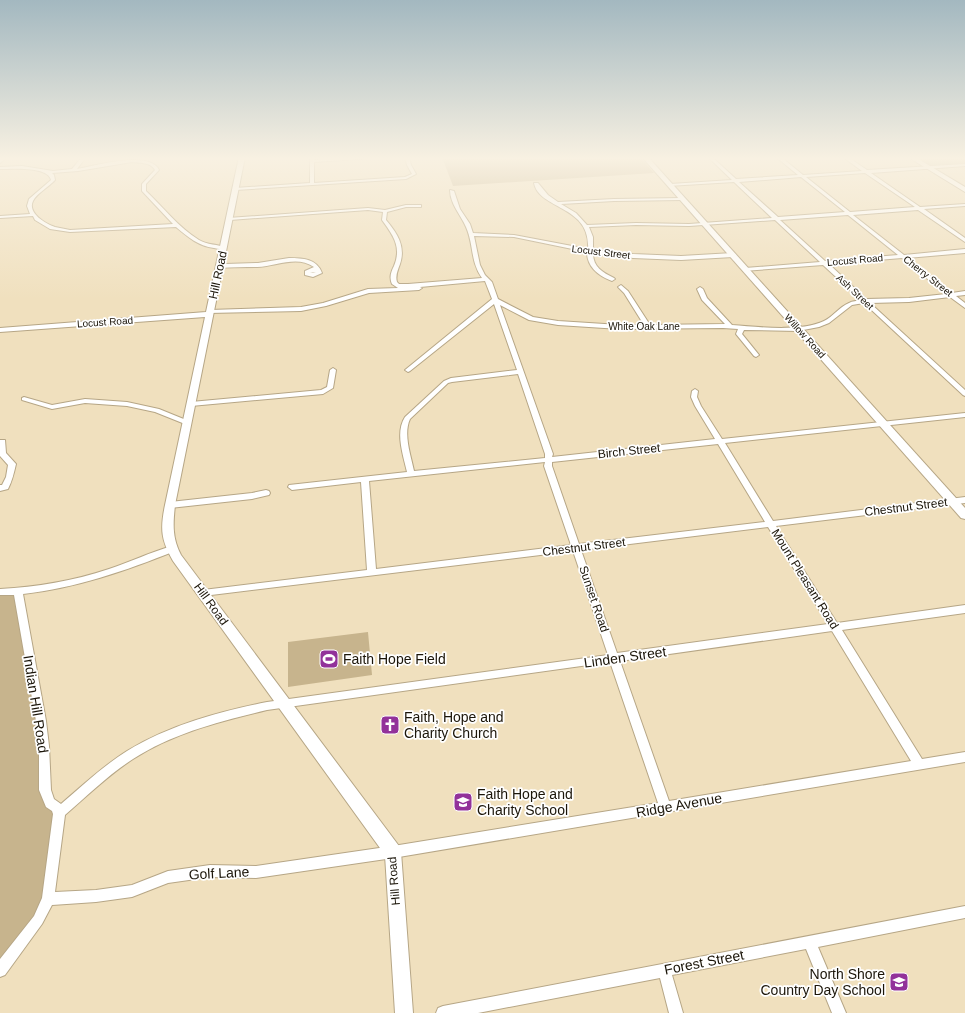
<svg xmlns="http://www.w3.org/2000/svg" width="965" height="1013" font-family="Helvetica,sans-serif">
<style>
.green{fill:#c7b48d}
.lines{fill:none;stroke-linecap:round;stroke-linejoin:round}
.street-casing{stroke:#b6a686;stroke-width:2}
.secondary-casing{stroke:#b6a686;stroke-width:2}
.street{fill:#fff;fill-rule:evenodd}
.secondary{fill:#fff;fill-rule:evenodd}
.labels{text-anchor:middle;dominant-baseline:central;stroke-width:3.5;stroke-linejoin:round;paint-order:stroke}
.far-street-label{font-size:10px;fill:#1b1509;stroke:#fff}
.street-label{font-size:12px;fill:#1b1509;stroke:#fff}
.near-street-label{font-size:14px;fill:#1b1509;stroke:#fff}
.near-poi-label{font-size:14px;fill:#1b1509;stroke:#fff;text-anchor:start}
</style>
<rect width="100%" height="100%" fill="#f0e0be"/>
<!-- green -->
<g class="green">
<path d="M442 157H640L654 173 453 186Z"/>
<path d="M915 157H965V164L929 166Z"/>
<path d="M12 594 15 597 51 809 54 815 42 900 37 913 0 963V595Z"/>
<path d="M368 632 372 675 288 687V642Z"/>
</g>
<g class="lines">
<!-- street casing -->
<g class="street-casing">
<g id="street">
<path d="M3 157H7L0 163V160Z"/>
<path d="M82 157H86L77 169C95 166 149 150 159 170L146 184V191C163 207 179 228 199 240 207 245 218 244 226 248 222 250 218 249 214 248 198 246 188 237 176 227L70 232 50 229 35 220 33 216 0 218V216L30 214 27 206 29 199 51 180C48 166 12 169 0 169V167L22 166 53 171 72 169ZM132 162C140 163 151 162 155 170L142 184V191L173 224 70 230C65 229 60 228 55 227 46 224 27 213 33 201 37 193 49 187 55 180L54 175 52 173 78 171Z"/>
<path d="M310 157H314V160L374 157 372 158 314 162V183L405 177 412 174 407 165 405 157H409L411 165 416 174 406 179 235 190 233 189 235 188 310 183Z"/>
<path d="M708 157H712L736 179 798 175 776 157H781L803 175 862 171 843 157H848L867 170 965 164V166L871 173 920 207 965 204V206L924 209 965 238V242L918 210 853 215 904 255 965 249V253L907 258 952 293 965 291V295L956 296 965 303V308L950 297 909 302 870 303 965 390V396L963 395 864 303 852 305 829 323 819 327 798 331 744 330 742 334 759 355 756 357 754 356 736 334 738 329 723 328 620 329 558 325 529 320 500 305 553 454 552 457 715 439 695 406 691 397 692 391 695 389 698 391 697 397 701 406 722 439 965 413V417L725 443 773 521 965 497V503L776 526 837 623 965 605V613L842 630 922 759 965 752V762L393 858 256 878 210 877 168 883 132 897 96 902 52 905 42 924 5 975 0 977V959L34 916 42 898 53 814 52 811 46 807 39 790V746L36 721 14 595H0V589C37 587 73 581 109 569 130 562 151 552 172 546L175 547 176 549 175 551C125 571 76 588 23 594L46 721 49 746 51 790 54 799 61 804C82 786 103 766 127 751 170 725 218 712 267 702L608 655 573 551 203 596 200 595 199 593 200 591 203 590 367 570 361 482 292 490 288 487 289 485 407 472C403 455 395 432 405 417L444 381 451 378 517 370 494 304 410 371 408 372 405 370 492 299 485 281 420 287 422 288 419 290 369 293 326 306 301 311 208 313 207 312 210 310 301 307 323 303 368 289 398 288 392 284C389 277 391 272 394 266 402 247 393 235 382 220L383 212 368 210 230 220 228 219V218L368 208 385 210 406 205H421V207H406L387 212 386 220C397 233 406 246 400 264 398 270 395 275 397 282L399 284H408L482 278C470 261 474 245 466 227 461 215 450 204 450 190L454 191 460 209 470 224 473 233 514 235 588 249C591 205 539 210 534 183H538L548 195 558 202 614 199 682 198 684 199 682 200 614 201 561 204 576 213 587 225 636 223 689 224 772 218 734 182 668 186V185L670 184 732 180ZM865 173 915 207 850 212 806 177ZM801 177 845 212 778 217 739 182ZM848 215 898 255 825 261 780 220ZM775 220 820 262 745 268 743 269V271L823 265 861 300C857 301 852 301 849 303 839 307 833 317 824 321 802 332 757 327 732 325L707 298 703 289 700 287 697 289 702 300 725 324 650 325 628 291 621 285 618 287 624 293 644 325H620L558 321 533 317 498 299 492 282 485 275 480 265 474 236 514 237 587 252C587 267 599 276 612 281L615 279 614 278C602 272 593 267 593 253L633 258 681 260 733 257 736 255 733 253 681 256 633 254 593 250V237L589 227 636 225 689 226ZM902 258 946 294 909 298 866 299 829 264ZM518 374 545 454V458L414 471C411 456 403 434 410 419L448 383 452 382ZM718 444 765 522 579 544 552 466V462ZM545 462 544 466 571 545 376 569 369 481ZM768 527 828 624 617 653 581 550ZM832 631 911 761 669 801 620 661ZM610 662 658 803 393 846 256 866 210 865 168 871 132 885 96 890 55 892 65 815C87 796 108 775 133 759 173 733 221 721 267 710Z"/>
<path d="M289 258C303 258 317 259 322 273L313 277 305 275V271L314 267C297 255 277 266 257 267 245 267 232 267 220 268L217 266 225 264 258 263ZM313 272H316L310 273Z"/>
<path d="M333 368 336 370 333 388 323 394 191 406 188 404 191 402 321 390 327 387 330 370Z"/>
<path d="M24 397 52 405 85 399 127 402 159 409 191 422 189 424H185L155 412 127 406 85 403 52 409 22 400V398Z"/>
<path d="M0 440H5L6 453 16 464C14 473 12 481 8 489L0 491V485H2L6 477 8 465 0 456Z"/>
<path d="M266 490 269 491 270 493 269 495 252 499 170 508 166 505 170 502 252 493Z"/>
<path d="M965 906V918L818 947 846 1013H832L806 949 672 975 683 1013H669L660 978 478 1013H436L438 1008 443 1006Z"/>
</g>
</g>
<!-- secondary casing -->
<g class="secondary-casing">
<g id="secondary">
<path d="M239 157H245L175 505C173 524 172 538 181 555L399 846 401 852 413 1013H395L385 855 173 561C161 540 160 529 165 505L205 317 0 332V328L206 312Z"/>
<path d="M642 157H648L965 508V519L961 518Z"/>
<path d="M908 157H915L965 187V192Z"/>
</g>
</g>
<!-- street -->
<use href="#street" class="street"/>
<!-- secondary -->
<use href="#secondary" class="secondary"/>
</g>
<!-- sky -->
<linearGradient id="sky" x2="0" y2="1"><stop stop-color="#a3b8c0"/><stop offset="0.53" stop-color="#f8f1e2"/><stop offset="1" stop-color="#f8f1e2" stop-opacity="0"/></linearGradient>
<rect width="965" height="299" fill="url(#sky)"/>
<!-- icons -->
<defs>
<g id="stadium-square" transform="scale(1)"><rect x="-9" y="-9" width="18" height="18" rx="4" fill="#92329a" stroke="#fff"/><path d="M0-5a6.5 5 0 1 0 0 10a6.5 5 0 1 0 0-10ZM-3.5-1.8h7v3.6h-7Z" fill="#fff"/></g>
<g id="church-square" transform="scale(1)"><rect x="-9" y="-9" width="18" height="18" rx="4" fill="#92329a" stroke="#fff"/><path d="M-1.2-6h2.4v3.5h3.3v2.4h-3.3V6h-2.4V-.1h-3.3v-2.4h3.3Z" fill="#fff"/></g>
<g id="school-square" transform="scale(1)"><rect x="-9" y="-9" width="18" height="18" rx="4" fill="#92329a" stroke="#fff"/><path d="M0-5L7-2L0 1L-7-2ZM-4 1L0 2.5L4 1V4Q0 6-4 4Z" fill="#fff"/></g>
</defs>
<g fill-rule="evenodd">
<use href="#stadium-square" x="329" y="659"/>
<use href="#church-square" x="390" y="725"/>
<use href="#school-square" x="463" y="802"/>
<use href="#school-square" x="899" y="982"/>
</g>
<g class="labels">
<!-- far-street labels -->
<g class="far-street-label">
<text transform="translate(601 252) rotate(7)">Locust Street</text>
<text transform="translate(855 260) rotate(-5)">Locust Road</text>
<text transform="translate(928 276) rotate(38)">Cherry Street</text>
<text transform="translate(855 292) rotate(43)">Ash Street</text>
<text transform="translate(105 322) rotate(-4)">Locust Road</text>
<text x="644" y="326">White Oak Lane</text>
<text transform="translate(805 336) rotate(48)">Willow Road</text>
</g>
<!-- street labels -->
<g class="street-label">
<text transform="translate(218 275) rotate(-78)">Hill Road</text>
<text transform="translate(629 451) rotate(-6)">Birch Street</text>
<text transform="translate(906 507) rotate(-7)">Chestnut Street</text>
<text transform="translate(584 547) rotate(-7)">Chestnut Street</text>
<text transform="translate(805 579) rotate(58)">Mount Pleasant Road</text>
<text transform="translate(594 599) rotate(71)">Sunset Road</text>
<text transform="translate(211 604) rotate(54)">Hill Road</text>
<text transform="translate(394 881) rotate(-95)">Hill Road</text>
</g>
<!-- near-street labels -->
<g class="near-street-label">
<text transform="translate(625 657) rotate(-8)">Linden Street</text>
<text transform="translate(36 704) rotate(81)">Indian Hill Road</text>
<text transform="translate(679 805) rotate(-10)">Ridge Avenue</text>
<text transform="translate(219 873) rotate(-3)">Golf Lane</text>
<text transform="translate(704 962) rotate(-11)">Forest Street</text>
</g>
<!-- near-poi labels -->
<g class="near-poi-label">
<text x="343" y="659">Faith Hope Field</text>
<text x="404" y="717">Faith, Hope and<tspan x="404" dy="16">Charity Church</tspan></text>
<text x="477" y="794">Faith Hope and<tspan x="477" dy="16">Charity School</tspan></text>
<text x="885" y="974" text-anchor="end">North Shore<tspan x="885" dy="16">Country Day School</tspan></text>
</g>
</g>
</svg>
